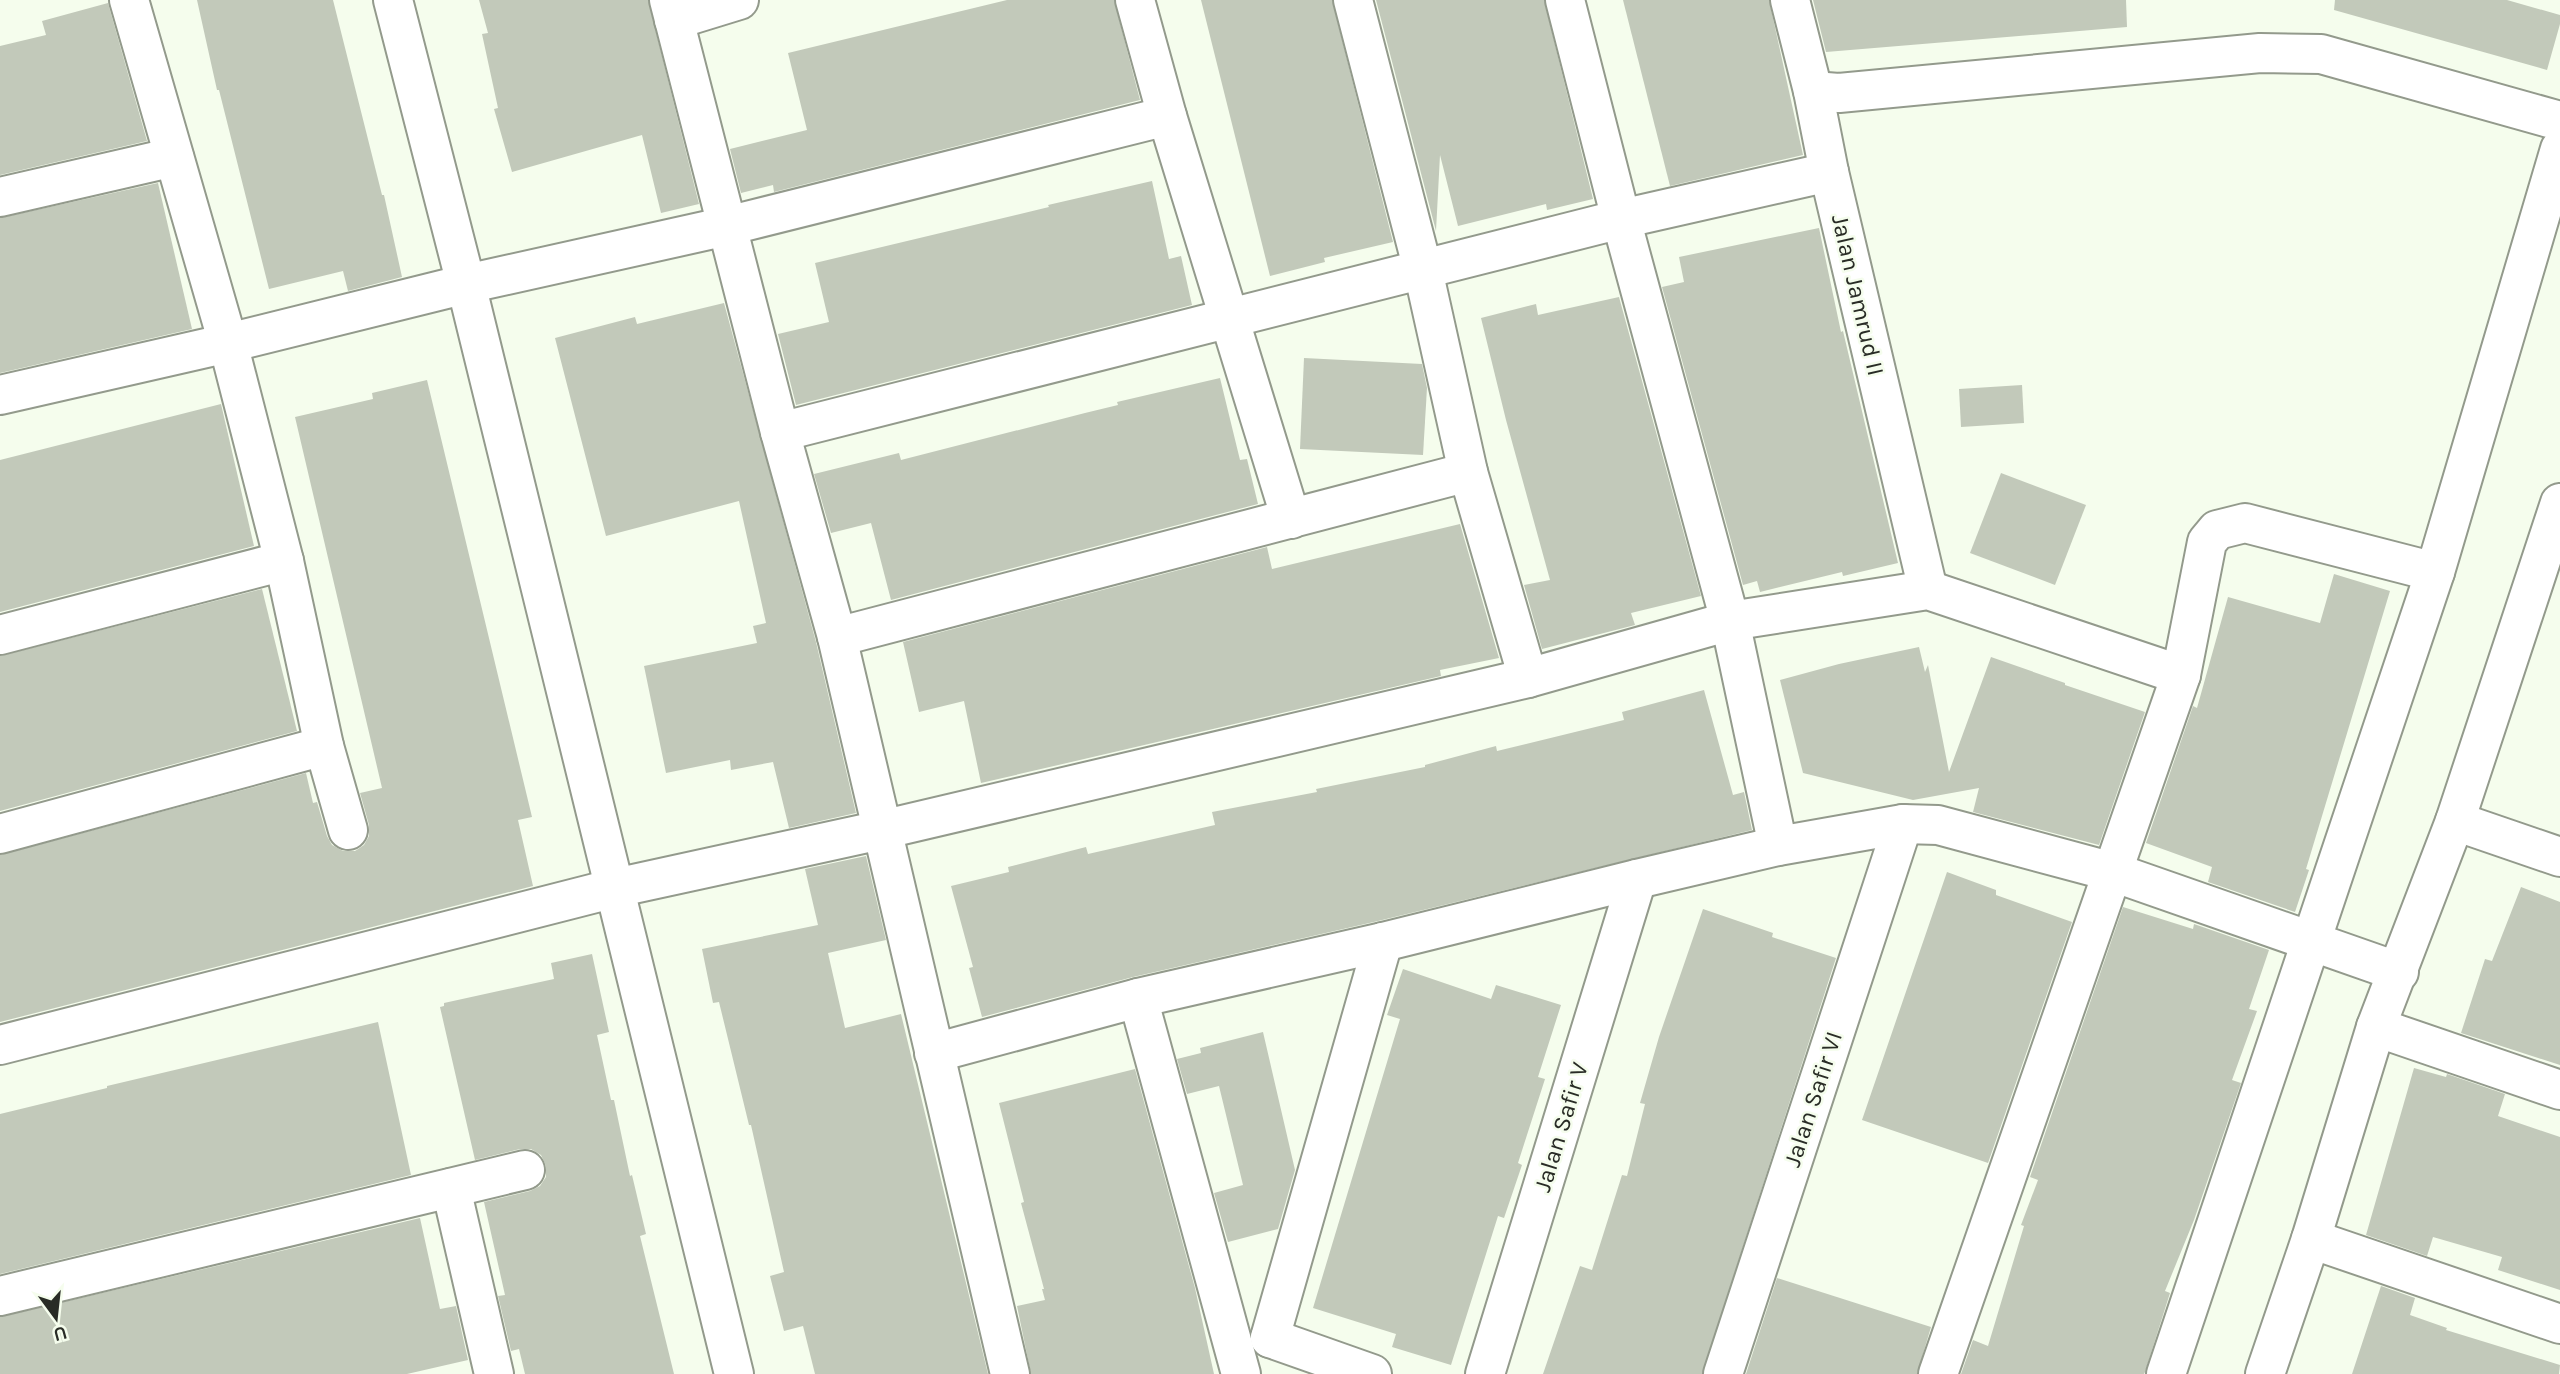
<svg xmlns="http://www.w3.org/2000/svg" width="2560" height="1374" font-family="Karla,sans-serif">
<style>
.building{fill:#c2c9ba}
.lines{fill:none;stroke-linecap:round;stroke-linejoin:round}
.minor-casing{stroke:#939a8c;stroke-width:42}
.minor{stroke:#fff;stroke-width:38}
.labels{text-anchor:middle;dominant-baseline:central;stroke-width:5;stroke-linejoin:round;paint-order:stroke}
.street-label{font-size:24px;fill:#292c26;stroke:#f5fded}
</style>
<rect width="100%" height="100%" fill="#f5fded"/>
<!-- building -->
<g class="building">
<path d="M197 0H333L382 195H384L402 277 348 291 343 271 269 289 219 90H217Z"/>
<path d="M479 0H648L699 204 661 213 642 135 512 172 494 109 498 108 482 34 488 33Z"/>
<path d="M1007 0H1114L1140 100 774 192 773 185 741 193 730 149 807 130 788 53Z"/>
<path d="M1201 0H1332L1393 242 1324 258 1325 262 1270 276Z"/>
<path d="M1376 0H1544L1593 199 1547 210 1546 204 1458 226 1440 155 1436 231Z"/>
<path d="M1623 0H1769L1803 155 1670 186Z"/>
<path d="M1813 0H2126L2127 27 1826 52Z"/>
<path d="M2335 0H2507L2560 15V24L2547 70 2334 10Z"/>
<path d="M108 3 147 141 0 175V46L46 35 42 21Z"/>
<path d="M1152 181 1169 259 1181 256 1192 305 796 405 778 334 829 322 815 263 1049 207 1048 205Z"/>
<path d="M158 183 192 329 0 373V218Z"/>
<path d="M1819 228 1841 332 1843 331 1898 563 1843 576 1842 572 1760 592 1757 581 1743 585 1662 287 1684 282 1679 257Z"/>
<path d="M1619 297 1701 596 1631 613 1635 625 1542 649 1524 585 1550 580 1506 420 1481 318 1536 304 1538 315Z"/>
<path d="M724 303 816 642 856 813 789 828 773 762 731 770 730 760 666 773 644 666 757 643 753 626 766 623 739 501 606 536 555 338 635 317 637 324Z"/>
<path d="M1304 358 1422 364 1427 388 1423 455 1300 449Z"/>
<path d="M1220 378 1240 460 1247 459 1258 504 891 600 871 523 831 533 814 474 899 453 901 460 1085 413 1118 405 1117 402Z"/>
<path d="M427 380 532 817 518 820 533 886 0 1022V855L306 773 313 803 317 802 327 836 332 845 343 851H355L364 845 369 836V825L360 793 382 788 295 417 373 399 372 393Z"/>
<path d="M2022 385 2024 423 1961 427 1959 389Z"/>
<path d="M221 404 254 546 0 612V460Z"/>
<path d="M2001 473 2086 505 2055 585 1970 553Z"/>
<path d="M1460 524 1499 658 1440 670 1441 676 981 783 964 701 919 712 903 642 1267 547 1272 569Z"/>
<path d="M2334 574 2390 591 2306 869 2309 870 2295 912 2208 882 2212 867 2146 843 2193 706 2197 708 2228 597 2320 623Z"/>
<path d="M262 589 297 731 0 811V656Z"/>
<path d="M1919 647 1925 672 1928 665 1949 772 1991 657 2065 683V685L2145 712 2099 845 1973 812 1979 788 1913 800 1803 773 1780 680 1839 664Z"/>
<path d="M1704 690 1733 795 1744 792 1752 830 1378 921 1133 977 982 1017 969 968 973 967 951 886 1009 872 1008 867 1086 847 1088 854 1215 825 1212 812 1317 792 1316 789 1425 767V765L1496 746 1497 751 1624 720 1622 712Z"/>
<path d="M866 856 886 940 828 953 845 1028 901 1014 988 1374H815L803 1326 784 1331 770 1276 784 1272 751 1125H749L719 1002 713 1003 702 949 818 925 805 869Z"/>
<path d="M1947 872 1996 890V895L2072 922 1988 1163 1862 1120Z"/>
<path d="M2521 887 2560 902V1065L2461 1033 2485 959 2492 961Z"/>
<path d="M2123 907 2193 929 2194 924 2269 950 2249 1009 2257 1011 2232 1080 2241 1083 2194 1220 2165 1291 2170 1293 2145 1372 2144 1374H1961L1973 1340 1988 1346 2024 1226 2021 1225 2038 1180 2030 1177Z"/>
<path d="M1703 909 1773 933 1772 937 1836 958 1702 1374H1543L1580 1266 1592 1270 1622 1175 1627 1176 1645 1104 1640 1103 1659 1037Z"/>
<path d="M592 954 609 1032 597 1035 611 1100H614L630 1176 632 1175 646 1234 640 1236 674 1374H525L519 1349 511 1351 498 1296 505 1295 484 1202 530 1191 540 1186 546 1177V1166L541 1155 531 1149H520L475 1160 440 1007 444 1006V1003L554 979 551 963Z"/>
<path d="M1403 969 1491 999 1496 985 1561 1005 1538 1077 1545 1079 1518 1163 1522 1165 1504 1218 1498 1216 1451 1365 1392 1347 1396 1334 1313 1308 1400 1019 1387 1015Z"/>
<path d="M378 1022 411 1175 0 1274V1114L107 1088V1086Z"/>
<path d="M1263 1032 1295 1170 1278 1229 1228 1242 1214 1193 1243 1185 1219 1086 1187 1094 1177 1059 1201 1053 1200 1048Z"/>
<path d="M2414 1068 2446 1077 2447 1074 2505 1094 2498 1116 2560 1137V1290L2498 1270 2502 1257 2433 1237 2427 1256 2366 1235Z"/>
<path d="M1135 1069 1195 1288 1214 1374H1031L1017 1306 1045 1300 1042 1289H1044L1021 1203 1024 1202 999 1103Z"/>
<path d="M420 1218 440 1309 456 1306 468 1360 407 1374H0V1317Z"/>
<path d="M1777 1278 1931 1327 1917 1374H1746Z"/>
<path d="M2381 1286 2415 1298 2410 1315 2447 1328 2446 1330 2560 1365 2559 1374H2352Z"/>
</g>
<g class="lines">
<!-- minor casing -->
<g class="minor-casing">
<g id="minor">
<path d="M129 0 228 343 284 561 324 746 348 830"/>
<path d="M393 0 466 284 734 1374"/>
<path d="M669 0 780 432 837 637 1010 1374"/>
<path d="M1135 0 1167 116 1291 519"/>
<path d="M1353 0 1423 270 1468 472 1528 678"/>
<path d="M1565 0 1621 219 1730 621 1778 846"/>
<path d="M1790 0 1813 91 1829 172 1928 590"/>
<path d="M674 20 739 0"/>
<path d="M1813 91 1839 93 2260 53 2321 54 2560 121"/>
<path d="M0 197 174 157"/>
<path d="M0 395 228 343 466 284 727 226 1167 116"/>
<path d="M780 432 1621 219 1829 172"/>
<path d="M0 635 284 561"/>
<path d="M837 637 1468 472"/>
<path d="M2455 821 2560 857"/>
<path d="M0 834 324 746"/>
<path d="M1138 998 1241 1374"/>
<path d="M2376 1027 2560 1090"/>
<path d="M0 1045 615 888 881 830 1528 678 1730 621 1928 590 2181 675"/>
<path d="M934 1053 1138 998 1383 942 1637 879 1778 846 1903 824 1938 825 2113 872 2399 972"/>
<path d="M451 1188 494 1374"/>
<path d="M2311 1239 2560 1324"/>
<path d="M0 1296 525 1170"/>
<path d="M1270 1338 1383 942"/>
<path d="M1270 1338 1372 1374"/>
<path d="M1485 1374 1637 879"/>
<path d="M1723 1374 1903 824"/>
<path d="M1938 1374 2181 675 2207 542 2217 530 2245 523 2435 572"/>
<path d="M2166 1374 2435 572 2560 149"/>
<path d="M2265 1374 2311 1239 2376 1027 2455 821 2560 503"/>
</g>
</g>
<!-- minor -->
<use href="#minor" class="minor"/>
</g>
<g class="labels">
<!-- street labels -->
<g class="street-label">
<text transform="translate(1858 295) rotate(77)">Jalan Jamrud II</text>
<text transform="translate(1813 1099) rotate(-72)">Jalan Safir VI</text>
<text transform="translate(1561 1127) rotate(-73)">Jalan Safir V</text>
</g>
</g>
<!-- north arrow -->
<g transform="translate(56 1318) rotate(165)" stroke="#f5fded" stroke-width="5" paint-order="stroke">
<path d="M0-5L12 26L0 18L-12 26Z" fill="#292c26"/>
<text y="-10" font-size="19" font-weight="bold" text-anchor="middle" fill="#292c26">U</text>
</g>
</svg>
